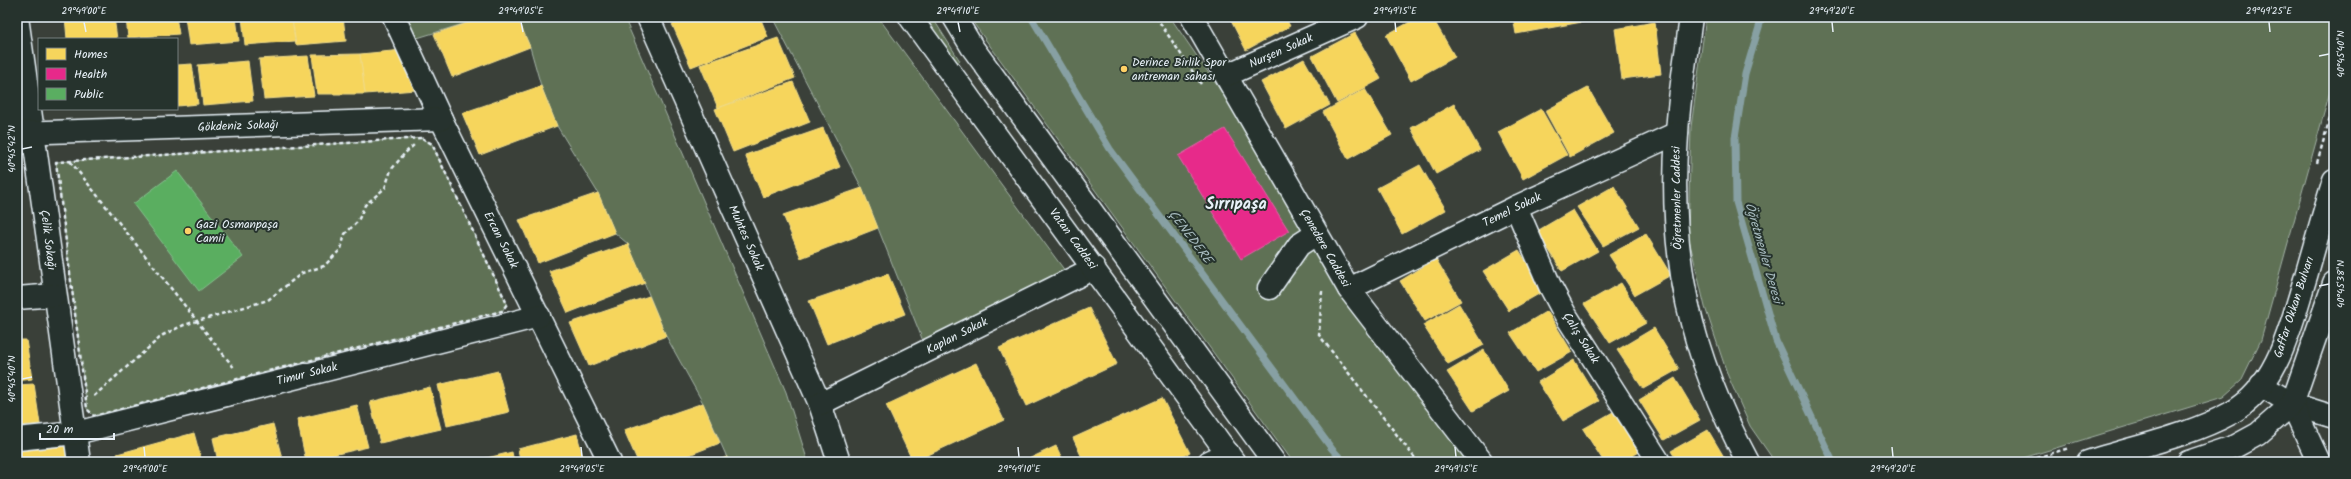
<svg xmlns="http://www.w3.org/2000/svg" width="2351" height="479" font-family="Kalam,sans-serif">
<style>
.green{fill:#5e7154;stroke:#a3b1a6}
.homes{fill:#f6d55c;stroke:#f2dd8b}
.health{fill:#e7298a;stroke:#e765ab}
.public{fill:#5aae61;stroke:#85c28e}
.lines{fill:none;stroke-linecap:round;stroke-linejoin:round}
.stream{stroke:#87a0a3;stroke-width:7}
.minor-casing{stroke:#e8f1f8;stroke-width:25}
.major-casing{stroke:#e8f1f8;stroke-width:25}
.path{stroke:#e8f1f8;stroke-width:2.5;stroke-dasharray:4 3;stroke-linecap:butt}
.minor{stroke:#26332d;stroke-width:22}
.major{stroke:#26332d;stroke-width:22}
.ticks{fill:none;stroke:#e8f1f8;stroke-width:1.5}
.poi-dot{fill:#ffd166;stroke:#26332d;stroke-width:1.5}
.labels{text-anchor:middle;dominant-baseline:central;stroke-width:4;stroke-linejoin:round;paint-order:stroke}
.street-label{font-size:12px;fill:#e8f1f8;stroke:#26332d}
.poi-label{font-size:12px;fill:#e8f1f8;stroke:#26332d;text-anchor:start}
.water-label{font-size:13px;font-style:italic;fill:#a7bbbf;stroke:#26332d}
.district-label{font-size:16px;font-weight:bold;fill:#e8f1f8;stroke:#26332d}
.neatline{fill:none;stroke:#e8f1f8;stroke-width:1.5}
.ticks-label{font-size:10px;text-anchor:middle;fill:#e8f1f8}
</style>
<rect width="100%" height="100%" fill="#3a4039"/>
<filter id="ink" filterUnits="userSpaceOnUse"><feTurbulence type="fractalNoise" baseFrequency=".025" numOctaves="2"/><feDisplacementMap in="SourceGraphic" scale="8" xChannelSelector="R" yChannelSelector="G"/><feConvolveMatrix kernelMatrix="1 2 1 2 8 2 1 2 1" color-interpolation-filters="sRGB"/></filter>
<g filter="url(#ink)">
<!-- green -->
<g class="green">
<path d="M394 17H486L404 42Z"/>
<path d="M517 17H624L786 392 808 462H729L703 403 666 336 628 244 615 233 598 193 557 126 541 86 530 47Z"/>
<path d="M772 17H878L1071 279 927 351 862 188Z"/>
<path d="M918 17H932L960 61 952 67Z"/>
<path d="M969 17H1170L1476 462H1293Z"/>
<path d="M1706 17H2334V77L2261 340 2241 381 2223 397 2010 462H1775L1750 426 1728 376 1705 307 1688 235 1691 127Z"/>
<path d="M422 138 432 144 507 304 502 311 94 416 87 409 56 162Z"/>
</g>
<!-- homes -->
<g class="homes">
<path d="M65 17H114L117 39H67Z"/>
<path d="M126 17H176L179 34 128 38Z"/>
<path d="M185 17H236L239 41 189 45Z"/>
<path d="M242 17H292L295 41 245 45Z"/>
<path d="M292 17H343L346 41 296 45Z"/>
<path d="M486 17H517L530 47 452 77 434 34Z"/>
<path d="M694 17H760L768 37 691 67 672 24Z"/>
<path d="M1229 17H1285L1290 26 1246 50Z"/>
<path d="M1419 17H1432L1455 57 1411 81 1386 35Z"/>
<path d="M1513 17H1604V18L1516 34Z"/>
<path d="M1655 22 1661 74 1622 79 1615 29Z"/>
<path d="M1355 33 1381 79 1337 103 1312 56Z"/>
<path d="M778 38 795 78 718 108 700 65Z"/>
<path d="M403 50 416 90 365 94 360 54Z"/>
<path d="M360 54 365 94H317L312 55Z"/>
<path d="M308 56 314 96 264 99 259 59Z"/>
<path d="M1304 59 1330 105 1286 129 1261 82Z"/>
<path d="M248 61 253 101 203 105 198 65Z"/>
<path d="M192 64 198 104 177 106V65Z"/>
<path d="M793 82 810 122 733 152 715 109Z"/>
<path d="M541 86 557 126 480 155 462 113Z"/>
<path d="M1588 88 1614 133 1570 157 1545 111Z"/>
<path d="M1365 89 1392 135 1348 159 1323 112Z"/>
<path d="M1454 104 1480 150 1436 174 1411 128Z"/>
<path d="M1541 109 1567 155 1523 179 1498 132Z"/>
<path d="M823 128 840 167 763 197 745 155Z"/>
<path d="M1420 165 1446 210 1402 234 1377 188Z"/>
<path d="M1614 186 1639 227 1603 246 1577 207Z"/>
<path d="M862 188 878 228 801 258 783 215Z"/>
<path d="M598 193 615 233 538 263 519 220Z"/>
<path d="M1573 210 1598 251 1562 271 1537 231Z"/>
<path d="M1646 234 1671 275 1635 295 1609 255Z"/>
<path d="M628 244 645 283 568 313 549 271Z"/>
<path d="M1519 250 1544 291 1509 311 1483 271Z"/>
<path d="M1436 259 1461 301 1425 321 1400 281Z"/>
<path d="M888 274 905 314 827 344 809 301Z"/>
<path d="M1621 283 1646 323 1610 343 1584 304Z"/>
<path d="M649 296 666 336 589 366 570 323Z"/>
<path d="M1459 304 1484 345 1448 364 1423 325Z"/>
<path d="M1089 308 1117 364 1026 406 999 348Z"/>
<path d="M1547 311 1572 352 1536 372 1510 333Z"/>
<path d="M1654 328 1679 369 1643 389 1617 350Z"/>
<path d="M17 340H26L32 379 17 381Z"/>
<path d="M1484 350 1509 391 1473 411 1447 372Z"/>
<path d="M1574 360 1599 401 1563 421 1538 382Z"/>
<path d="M976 363 1004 420 913 462 886 405Z"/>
<path d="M498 371 509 412 447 426 438 385Z"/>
<path d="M1675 378 1700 420 1664 440 1639 400Z"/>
<path d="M34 384 40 424 17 426V385Z"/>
<path d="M430 387 441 429 380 443 370 402Z"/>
<path d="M1162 398 1190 453 1172 462H1084L1073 438Z"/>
<path d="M703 403 720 443 671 462H638L624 430Z"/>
<path d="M357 405 368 447 306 461 297 419Z"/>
<path d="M1620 408 1645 449 1621 462H1604L1583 429Z"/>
<path d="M273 424 283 462H218L213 438Z"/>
<path d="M1708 430 1727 462H1678L1671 451Z"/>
<path d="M194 433 202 462H119L117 454Z"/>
<path d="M577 434 584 462H520L518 449Z"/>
<path d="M65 441 68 462H17V444Z"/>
<path d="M1056 446 1064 462H1022Z"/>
<path d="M512 452 514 462H470Z"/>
<path d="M727 457 729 462H713Z"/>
</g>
<!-- health -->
<path class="health" d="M1225 129 1289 231 1241 259 1178 156Z"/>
<!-- public -->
<path class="public" d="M177 171 243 257 199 291 133 204Z"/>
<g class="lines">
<!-- stream -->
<g class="stream">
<path d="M1031 17 1110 149 1332 449 1344 462"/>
<path d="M1762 17 1745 74 1735 138 1736 202 1776 341 1833 462"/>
</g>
<!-- minor casing -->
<g class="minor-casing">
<g id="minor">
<path d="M17 17 79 462"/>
<path d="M394 17 441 119 610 462"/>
<path d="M648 17 820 404 839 462"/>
<path d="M1192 17 1349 289 1482 462"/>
<path d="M1691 17C1686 56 1679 95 1677 134 1668 257 1690 354 1748 462"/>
<path d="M1227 75 1357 17"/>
<path d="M17 133 441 119"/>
<path d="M1516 207 1550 286 1565 314 1659 462"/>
<path d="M1269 288 1299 245 1316 234"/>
<path d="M1349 289 1516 207 1677 133"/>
<path d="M17 298 55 295"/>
<path d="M2261 385 2292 404 2334 417"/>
<path d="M820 404 1094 268"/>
<path d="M2292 404 2319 462"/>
<path d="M17 439 76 433 539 316"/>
<path d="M1209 462 1228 453"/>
</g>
</g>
<!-- major casing -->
<g class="major-casing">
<g id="major">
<path d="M910 17 1234 462"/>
<path d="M954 17 972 47 1274 462"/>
<path d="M2088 462C2134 447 2189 436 2231 413 2279 386 2291 324 2306 276 2315 244 2324 212 2334 180"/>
<path d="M2188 462 2236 446 2258 434 2292 404 2334 283"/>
</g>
</g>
<!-- path -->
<g class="path">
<path d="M1156 17 1201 84"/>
<path d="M422 138 432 144 507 304 502 311 94 416 87 409 56 162Z"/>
<path d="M70 161 235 369"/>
<path d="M2317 163 2334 104"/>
<path d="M1322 291 1319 335 1418 462"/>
<path d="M94 396 163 335 184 325 268 300 302 273 324 266 341 249 345 234 358 221 365 205 385 188 391 170 405 153 414 145"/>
<path d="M2023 462 2069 448"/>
</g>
<!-- minor -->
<use href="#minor" class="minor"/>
<!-- major -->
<use href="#major" class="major"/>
</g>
</g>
<!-- ticks -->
<path class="ticks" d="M84 22 86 32M521 22 523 32M958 22 960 32M1395 22 1396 32M1832 22 1833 32M2269 22 2270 32M2319 56 2329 54M22 149 32 147M2319 286 2329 284M22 379 32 377M144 447 145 457M581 447 582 457M1018 447 1019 457M1455 447 1456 457M1892 447 1893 457"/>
<!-- markers -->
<g class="poi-dot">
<circle cx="1124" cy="69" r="4"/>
<circle cx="188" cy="231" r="4"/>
</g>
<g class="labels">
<!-- street labels -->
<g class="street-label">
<text transform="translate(1281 51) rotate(-24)">Nurşen Sokak</text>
<text transform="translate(238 126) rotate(-2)">Gökdeniz Sokağı</text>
<text transform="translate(1677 198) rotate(-91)">Öğretmenler Caddesi</text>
<text transform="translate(1512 210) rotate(-26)">Temel Sokak</text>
<text transform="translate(746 238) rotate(66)">Muhtes Sokak</text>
<text transform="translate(1073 239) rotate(54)">Vatan Caddesi</text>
<text transform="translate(48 240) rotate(83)">Çelik Sokağı</text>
<text transform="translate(501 240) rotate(63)">Ercan Sokak</text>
<text transform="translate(1325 248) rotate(60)">Çenedere Caddesi</text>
<text transform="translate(2294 307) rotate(-72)">Gaffar Okkan Bulvarı</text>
<text transform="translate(957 336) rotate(-27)">Kaplan Sokak</text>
<text transform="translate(1581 338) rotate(58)">Çalış Sokak</text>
<text transform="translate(307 374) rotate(-14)">Timur Sokak</text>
</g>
<!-- poi labels -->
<g class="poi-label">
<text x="1132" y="62">Derince Birlik Spor<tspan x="1132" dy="14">antreman sahası</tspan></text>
<text x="196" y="224">Gazi Osmanpaşa<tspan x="196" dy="14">Camii</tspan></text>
</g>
<!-- water labels -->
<g class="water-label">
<text transform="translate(1190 237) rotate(53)">ÇENEDERE</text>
<text transform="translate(1763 253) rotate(74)">Öğretmenler Deresi</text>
</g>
<!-- district labels -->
<g class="district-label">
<text x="1236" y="204">Sırrıpaşa</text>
</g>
</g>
<!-- margin -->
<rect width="2351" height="479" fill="none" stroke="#26332d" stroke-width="44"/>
<!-- legend -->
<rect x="38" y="38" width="140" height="72" fill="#26332d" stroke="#747f7e"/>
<rect x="46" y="48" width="20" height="12" fill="#f6d55c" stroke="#747f7e"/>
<text x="74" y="58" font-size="12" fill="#e8f1f8">Homes</text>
<rect x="46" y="68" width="20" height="12" fill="#e7298a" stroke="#747f7e"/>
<text x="74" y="78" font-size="12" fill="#e8f1f8">Health</text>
<rect x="46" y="88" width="20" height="12" fill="#5aae61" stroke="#747f7e"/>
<text x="74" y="98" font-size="12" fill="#e8f1f8">Public</text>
<!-- scale -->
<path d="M40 433v6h74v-6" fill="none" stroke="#e8f1f8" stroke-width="2"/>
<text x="46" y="433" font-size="12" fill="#e8f1f8" stroke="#26332d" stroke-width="3" paint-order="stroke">20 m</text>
<rect x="22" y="22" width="2307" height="435" class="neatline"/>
<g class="ticks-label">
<text x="84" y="14">29°49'00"E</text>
<text x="521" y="14">29°49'05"E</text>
<text x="958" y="14">29°49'10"E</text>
<text x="1395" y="14">29°49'15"E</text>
<text x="1832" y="14">29°49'20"E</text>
<text x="2269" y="14">29°49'25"E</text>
<text transform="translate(2340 54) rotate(-90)" y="4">40°45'40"N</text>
<text transform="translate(11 149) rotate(-90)" y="4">40°45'42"N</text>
<text transform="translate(2340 284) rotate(-90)" y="4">40°45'38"N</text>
<text transform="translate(11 379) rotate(-90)" y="4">40°45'40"N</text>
<text x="145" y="472">29°49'00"E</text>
<text x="582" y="472">29°49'05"E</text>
<text x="1019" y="472">29°49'10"E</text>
<text x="1456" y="472">29°49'15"E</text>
<text x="1893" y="472">29°49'20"E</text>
</g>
</svg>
